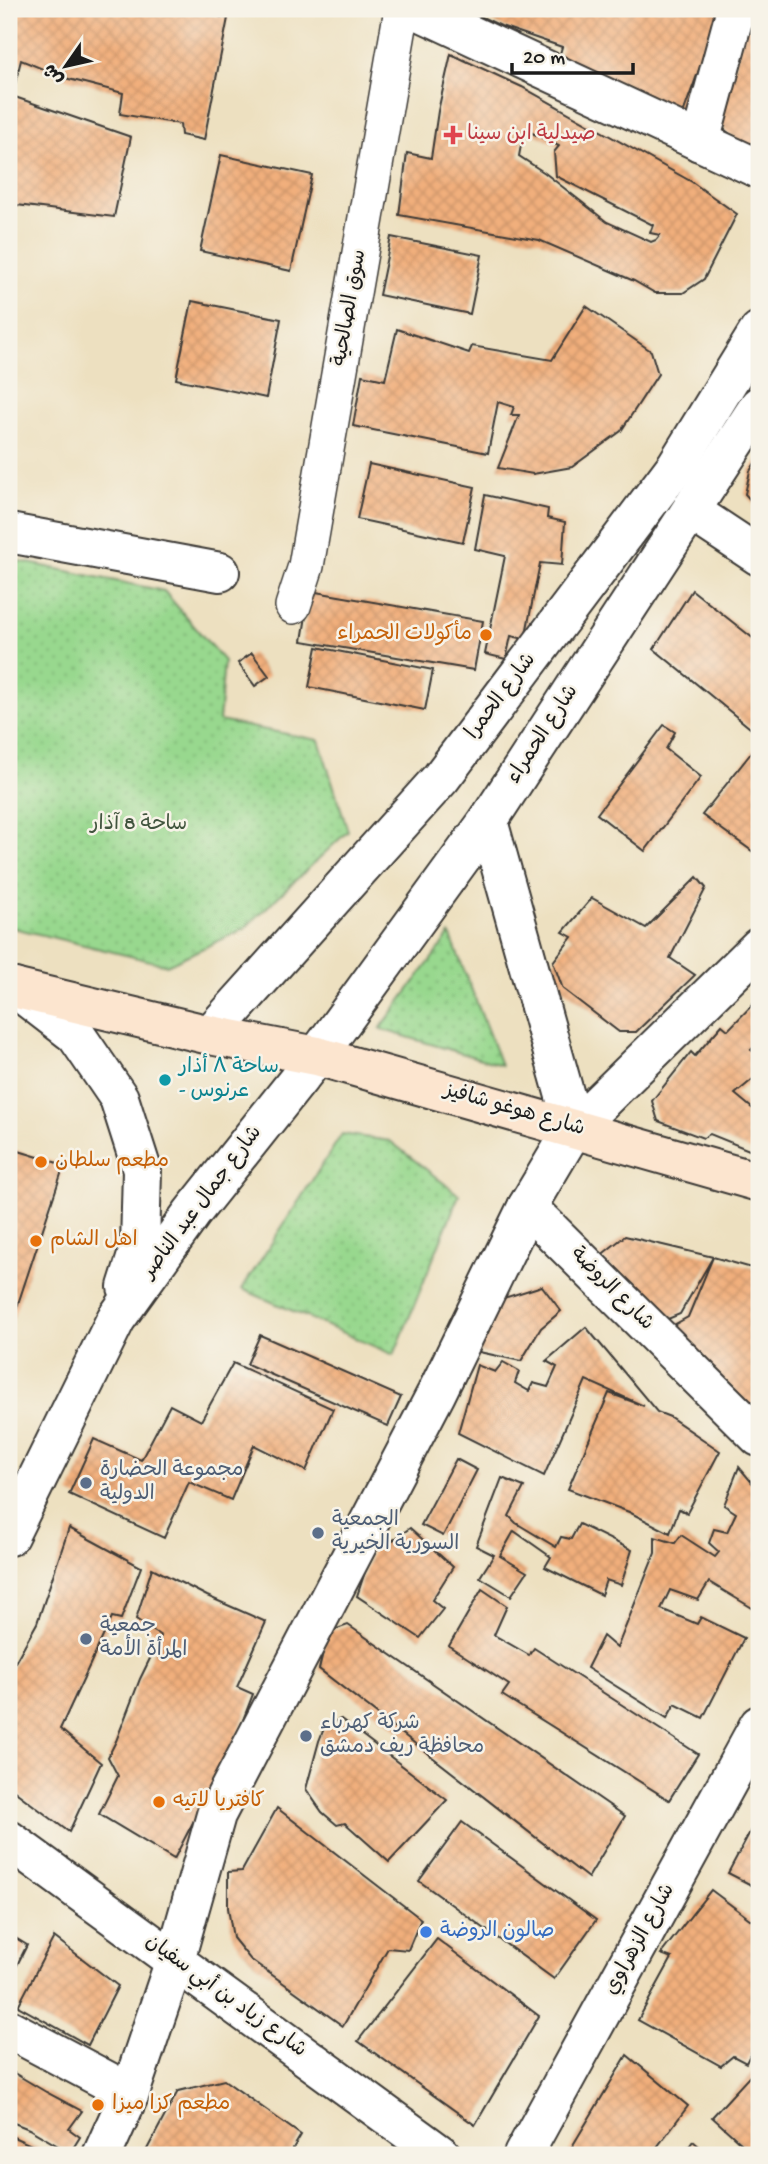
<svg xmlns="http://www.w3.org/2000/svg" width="768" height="2164" font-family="'Gochi Hand','Playpen Sans Arabic',sans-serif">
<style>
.grass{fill:url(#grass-dots);stroke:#5a7a55;stroke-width:2}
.building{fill:url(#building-cross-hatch);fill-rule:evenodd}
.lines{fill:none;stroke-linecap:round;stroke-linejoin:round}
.pedestrian-casing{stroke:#3b3935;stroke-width:38}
.minor-casing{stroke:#3b3935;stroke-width:42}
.tertiary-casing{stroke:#3b3935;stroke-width:42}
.secondary-casing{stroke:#3b3935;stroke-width:42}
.pedestrian{stroke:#fff;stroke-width:35}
.minor{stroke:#fff;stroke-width:38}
.tertiary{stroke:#fff;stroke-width:38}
.secondary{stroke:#fce5cf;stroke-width:38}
.health-dot{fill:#e0444e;stroke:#f7f3e8;stroke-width:2.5}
.food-dot{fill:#e8710a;stroke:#f7f3e8;stroke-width:2.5}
.culture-dot{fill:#0f9aa8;stroke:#f7f3e8;stroke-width:2.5}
.service-dot{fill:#5c6f8a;stroke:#f7f3e8;stroke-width:2.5}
.shop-dot{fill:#3f7fe0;stroke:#f7f3e8;stroke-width:2.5}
.labels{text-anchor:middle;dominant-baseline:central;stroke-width:5;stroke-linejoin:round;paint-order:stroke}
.health-label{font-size:21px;fill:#be3a42;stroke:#f7f3e8;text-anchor:start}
.street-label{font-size:21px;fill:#1c1c1c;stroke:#f7f3e8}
.food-label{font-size:21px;fill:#c56008;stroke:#f7f3e8;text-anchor:start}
.park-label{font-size:21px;fill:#41543e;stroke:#f7f3e8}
.culture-label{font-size:21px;fill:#0d838f;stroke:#f7f3e8;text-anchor:start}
.service-label{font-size:21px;fill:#4e5e75;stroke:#f7f3e8;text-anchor:start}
.shop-label{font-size:21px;fill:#366cbe;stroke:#f7f3e8;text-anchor:start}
</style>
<defs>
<pattern id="grass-dots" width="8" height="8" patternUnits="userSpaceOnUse" patternTransform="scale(1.75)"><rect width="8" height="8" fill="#98d88e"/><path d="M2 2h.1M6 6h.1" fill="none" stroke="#82b97a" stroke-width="1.8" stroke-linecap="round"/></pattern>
<pattern id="building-cross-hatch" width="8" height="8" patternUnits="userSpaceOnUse" patternTransform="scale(1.75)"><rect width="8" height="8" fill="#f1af7c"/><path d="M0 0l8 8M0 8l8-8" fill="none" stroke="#ce966b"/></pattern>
</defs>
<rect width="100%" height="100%" fill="#f7f3e8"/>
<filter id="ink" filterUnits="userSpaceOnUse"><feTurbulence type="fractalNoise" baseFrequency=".0143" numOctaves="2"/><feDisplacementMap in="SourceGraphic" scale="14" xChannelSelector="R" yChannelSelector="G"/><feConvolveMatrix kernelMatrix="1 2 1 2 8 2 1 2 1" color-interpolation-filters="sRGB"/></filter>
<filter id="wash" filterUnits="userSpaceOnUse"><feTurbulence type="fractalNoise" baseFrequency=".00686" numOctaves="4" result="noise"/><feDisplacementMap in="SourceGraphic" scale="28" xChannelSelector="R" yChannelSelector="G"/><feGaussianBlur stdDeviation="1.57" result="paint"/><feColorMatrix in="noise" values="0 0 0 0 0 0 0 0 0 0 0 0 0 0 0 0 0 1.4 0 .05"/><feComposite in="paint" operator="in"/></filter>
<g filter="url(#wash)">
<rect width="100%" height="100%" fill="#ede0c0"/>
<!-- grass -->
<g class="grass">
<path d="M9 559 164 591 224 661 219 721 319 740 348 831 244 929 167 965 9 927Z"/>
<path d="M450 934 501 1065 380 1029Z"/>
<path d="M342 1134 390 1141 459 1195 394 1355 242 1289Z"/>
</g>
<g id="blocks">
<!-- building -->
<g class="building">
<path d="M9 9H184L228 18 204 140 181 135 180 124 120 114 123 93 65 78 21 60 12 96 9 95Z"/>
<path d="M465 9H721L681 119 558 60 562 47 501 26Z"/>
<path d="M751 9H759V156L744 146 717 123Z"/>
<path d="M451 54 522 87 692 182 737 214 704 279 683 293H655L634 281 539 240 399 215 407 153 431 158 438 111ZM524 129 559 146 554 152 556 176 653 225 650 233 660 235 656 240 651 242 607 222 545 173 519 156Z"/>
<path d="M12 96 131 137 114 217 9 204V104Z"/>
<path d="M221 155 312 175 291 271 200 251Z"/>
<path d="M391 237 482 255 470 314 379 295Z"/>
<path d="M192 301 281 319 266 398 176 379Z"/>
<path d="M586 306 651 351 658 374 621 431 572 467 533 474 498 468 519 415H511L514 407 498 402 488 453 353 426 362 375 385 380 397 329 469 353 472 346 552 360Z"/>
<path d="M759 457V510L745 494 750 471Z"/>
<path d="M369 464 475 487 463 542 357 519Z"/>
<path d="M485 495 548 509 547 518 565 522 562 565 540 563 525 639 511 636 506 659 485 654 505 556 475 549Z"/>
<path d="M692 590 759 643V726L755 732 654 649Z"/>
<path d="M310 591 483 621 474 670 302 641Z"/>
<path d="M317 647 433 670 425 710 309 687Z"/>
<path d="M252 653 269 676 255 686 238 663Z"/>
<path d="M664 725 675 732 666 749 701 777 645 851 597 814Z"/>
<path d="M759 743V856L702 815Z"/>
<path d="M697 877 706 888 670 958 695 975 636 1032H619L563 989 553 962 572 937 563 932 592 898 646 928Z"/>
<path d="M759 998V1042L751 1050 759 1056V1074L735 1094 753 1109 759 1103V1154L710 1134 703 1138 658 1121 652 1101 691 1052 695 1056 722 1025 728 1030Z"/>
<path d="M9 1148 64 1165 9 1331Z"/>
<path d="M625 1236 713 1257 759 1270V1417L670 1327 688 1317 713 1257 680 1314 663 1321 600 1256Z"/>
<path d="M542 1286 561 1311 541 1328 521 1361 470 1350 491 1302Z"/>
<path d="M586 1327 657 1412 670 1417 720 1451 687 1513 679 1509 670 1533 629 1512 568 1489 609 1393 644 1406 586 1380 544 1476 458 1433 477 1365 495 1372 503 1362 519 1371 515 1383 529 1391 533 1383 548 1387 557 1367 546 1361Z"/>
<path d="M260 1335 401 1397 388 1426 247 1364Z"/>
<path d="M233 1363 333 1409 306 1471 254 1445 231 1500 189 1482 164 1538 69 1494 94 1439 141 1460 170 1405 201 1421Z"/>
<path d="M456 1459 477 1470 443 1536 421 1525Z"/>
<path d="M739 1467 759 1491V1612L709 1582 698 1600 670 1590 661 1609 697 1624 701 1617 744 1638 703 1718 675 1704 667 1718 587 1668 603 1636 617 1648 655 1553V1537L675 1543 681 1535 715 1557 719 1552 709 1543 714 1529 727 1532 736 1513 724 1505Z"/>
<path d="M502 1478 524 1487 509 1516 516 1523 556 1547 561 1537 571 1539 579 1524 632 1550 621 1585 606 1580 601 1595 545 1567 551 1557 514 1531 500 1556 527 1572 511 1596 480 1577 494 1555 476 1546Z"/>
<path d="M69 1528 141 1567 121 1619 112 1617 60 1729 101 1763 69 1832 9 1787V1673L37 1623Z"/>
<path d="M410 1528 453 1567 432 1600 443 1609 420 1638 357 1596 375 1542 389 1543Z"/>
<path d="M152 1568 207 1596 266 1622 237 1687 253 1694 234 1743 174 1859 99 1814 118 1776 108 1757 116 1741 140 1679 161 1636 136 1619Z"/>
<path d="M482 1589 507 1606 494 1635 529 1655 534 1648 698 1754 669 1800 502 1695 509 1685 449 1646Z"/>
<path d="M348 1625 625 1816 588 1878 319 1669 328 1632Z"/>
<path d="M341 1719 447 1800 389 1862 345 1823 337 1825 322 1812 306 1789 319 1741 325 1726Z"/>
<path d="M277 1808 421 1919 408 1950 388 1948 343 2026 250 1959 233 1938 228 1908V1872L242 1871Z"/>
<path d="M759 1815V1889L728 1873Z"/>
<path d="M462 1822 596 1920 554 1979 419 1881Z"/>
<path d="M711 1890 759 1926V2037L746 2063 733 2056 721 2066 638 2020 672 1958 661 1954Z"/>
<path d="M9 1934 27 1945 9 1981Z"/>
<path d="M54 1937 118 1986 88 2045 18 2006Z"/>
<path d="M437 1939 539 2016 475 2125 358 2041Z"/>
<path d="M627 2055 688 2106 651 2155H567Z"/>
<path d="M759 2066V2155H754L712 2117Z"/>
<path d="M9 2070 46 2092 82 2111 69 2129 80 2137 70 2153 29 2129 9 2121Z"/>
<path d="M224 2080 301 2135 289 2155H144L178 2091Z"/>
<path d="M9 2135 53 2155H9Z"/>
<path d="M693 2141 709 2155H683Z"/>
</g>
</g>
</g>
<g filter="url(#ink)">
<use href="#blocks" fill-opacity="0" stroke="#3b3935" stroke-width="2"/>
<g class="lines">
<!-- pedestrian casing -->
<g class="pedestrian-casing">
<path id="pedestrian" d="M293 606 306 566 402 9"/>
</g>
<!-- minor casing -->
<g class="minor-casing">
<g id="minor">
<path d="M415 9 759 169"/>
<path d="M700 142 736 9"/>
<path d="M691 511 759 556"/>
<path d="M9 533 220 572"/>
<path d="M527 1207 759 1437"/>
<path d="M9 2029 130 2093"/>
<path d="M102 2155 130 2093 175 1960 216 1815 436 1394 527 1207 574 1128 759 947"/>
<path d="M523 2155 759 1725"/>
</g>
</g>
<!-- tertiary casing -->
<g class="tertiary-casing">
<g id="tertiary">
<path d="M488 821 574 1128"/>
<path d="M15 988 76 1035 119 1098 142 1170 140 1246 127 1287"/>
<path d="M210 1035 441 778 676 466 759 331"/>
<path d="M9 1536 116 1319 192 1213 317 1056 488 821 759 406"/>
<path d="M9 1840 441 2155"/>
</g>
</g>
<!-- secondary casing -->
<g class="secondary-casing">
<path id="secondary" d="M9 987 210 1035 317 1056 759 1182"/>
</g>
<!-- pedestrian -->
<use href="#pedestrian" class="pedestrian"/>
<!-- minor -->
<use href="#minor" class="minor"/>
<!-- tertiary -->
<use href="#tertiary" class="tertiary"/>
<!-- secondary -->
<use href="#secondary" class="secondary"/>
</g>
</g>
<!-- markers -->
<path class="health-dot" d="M449.5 124.5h7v7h7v7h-7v7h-7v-7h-7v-7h7z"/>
<g class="food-dot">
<circle cx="486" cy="635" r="7"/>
<circle cx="41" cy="1162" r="7"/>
<circle cx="36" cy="1241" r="7"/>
<circle cx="159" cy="1802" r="7"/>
<circle cx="98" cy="2105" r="7"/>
</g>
<circle class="culture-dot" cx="165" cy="1080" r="7"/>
<g class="service-dot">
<circle cx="86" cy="1483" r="7"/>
<circle cx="318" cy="1533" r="7"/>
<circle cx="86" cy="1639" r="7"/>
<circle cx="306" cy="1736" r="7"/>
</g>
<circle class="shop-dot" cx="426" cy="1932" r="7"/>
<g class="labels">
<!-- health labels -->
<g class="health-label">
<text x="467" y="135">صيدلية ابن سينا</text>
</g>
<!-- street labels -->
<g class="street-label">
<text transform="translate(351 308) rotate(-80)">سوق الصالحية</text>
<text transform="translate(502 697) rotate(-53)">شارع الحمرا</text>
<text transform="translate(544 735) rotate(-57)">شارع الحمراء</text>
<text transform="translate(514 1111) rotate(16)">شارع هوغو شافيز</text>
<text transform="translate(203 1203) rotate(-53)">شارع جمال عبد الناصر</text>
<text transform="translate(611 1290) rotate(45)">شارع الروضة</text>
<text transform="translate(641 1940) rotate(-61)">شارع الزهراوي</text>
<text transform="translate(225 1997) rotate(36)">شارع زياد بن أبي سفيان</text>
</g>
<!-- food labels -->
<g class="food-label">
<text x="472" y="635" text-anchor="end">مأكولات الحمراء</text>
<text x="55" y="1162">مطعم سلطان</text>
<text x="50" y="1241">اهل الشام</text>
<text x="173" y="1802">كافتريا لاتيه</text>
<text x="112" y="2105">مطعم كزا ميزا</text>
</g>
<!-- park labels -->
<g class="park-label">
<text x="139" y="825">ساحة 8 آذار</text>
</g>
<!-- culture labels -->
<g class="culture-label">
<text x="179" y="1068">ساحة ٨ أذار<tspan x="179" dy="24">- عرنوس</tspan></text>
</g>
<!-- service labels -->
<g class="service-label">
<text x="100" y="1471">مجموعة الحضارة<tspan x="100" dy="24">الدولية</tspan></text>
<text x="332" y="1521">الجمعية<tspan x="332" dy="24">السورية الخيرية</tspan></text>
<text x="100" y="1627">جمعية<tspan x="100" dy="24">المرأة الأمة</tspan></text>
<text x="320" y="1724">شركة كهرباء<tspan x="320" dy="24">محافظة ريف دمشق</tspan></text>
</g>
<!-- shop labels -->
<g class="shop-label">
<text x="440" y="1932">صالون الروضة</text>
</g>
</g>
<!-- margin -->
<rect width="768" height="2164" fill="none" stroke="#f7f3e8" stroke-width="35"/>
<!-- north arrow -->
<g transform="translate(66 66) rotate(236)" stroke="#f7f3e8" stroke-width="5" paint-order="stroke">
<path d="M0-5L12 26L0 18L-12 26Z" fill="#1c1c1c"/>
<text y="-10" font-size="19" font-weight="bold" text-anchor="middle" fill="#1c1c1c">ش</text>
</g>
<!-- scale -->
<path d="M512 63v10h121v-10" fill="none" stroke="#1c1c1c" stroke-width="3.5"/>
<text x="523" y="63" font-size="21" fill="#1c1c1c" stroke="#f7f3e8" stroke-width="5" paint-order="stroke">20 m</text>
</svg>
